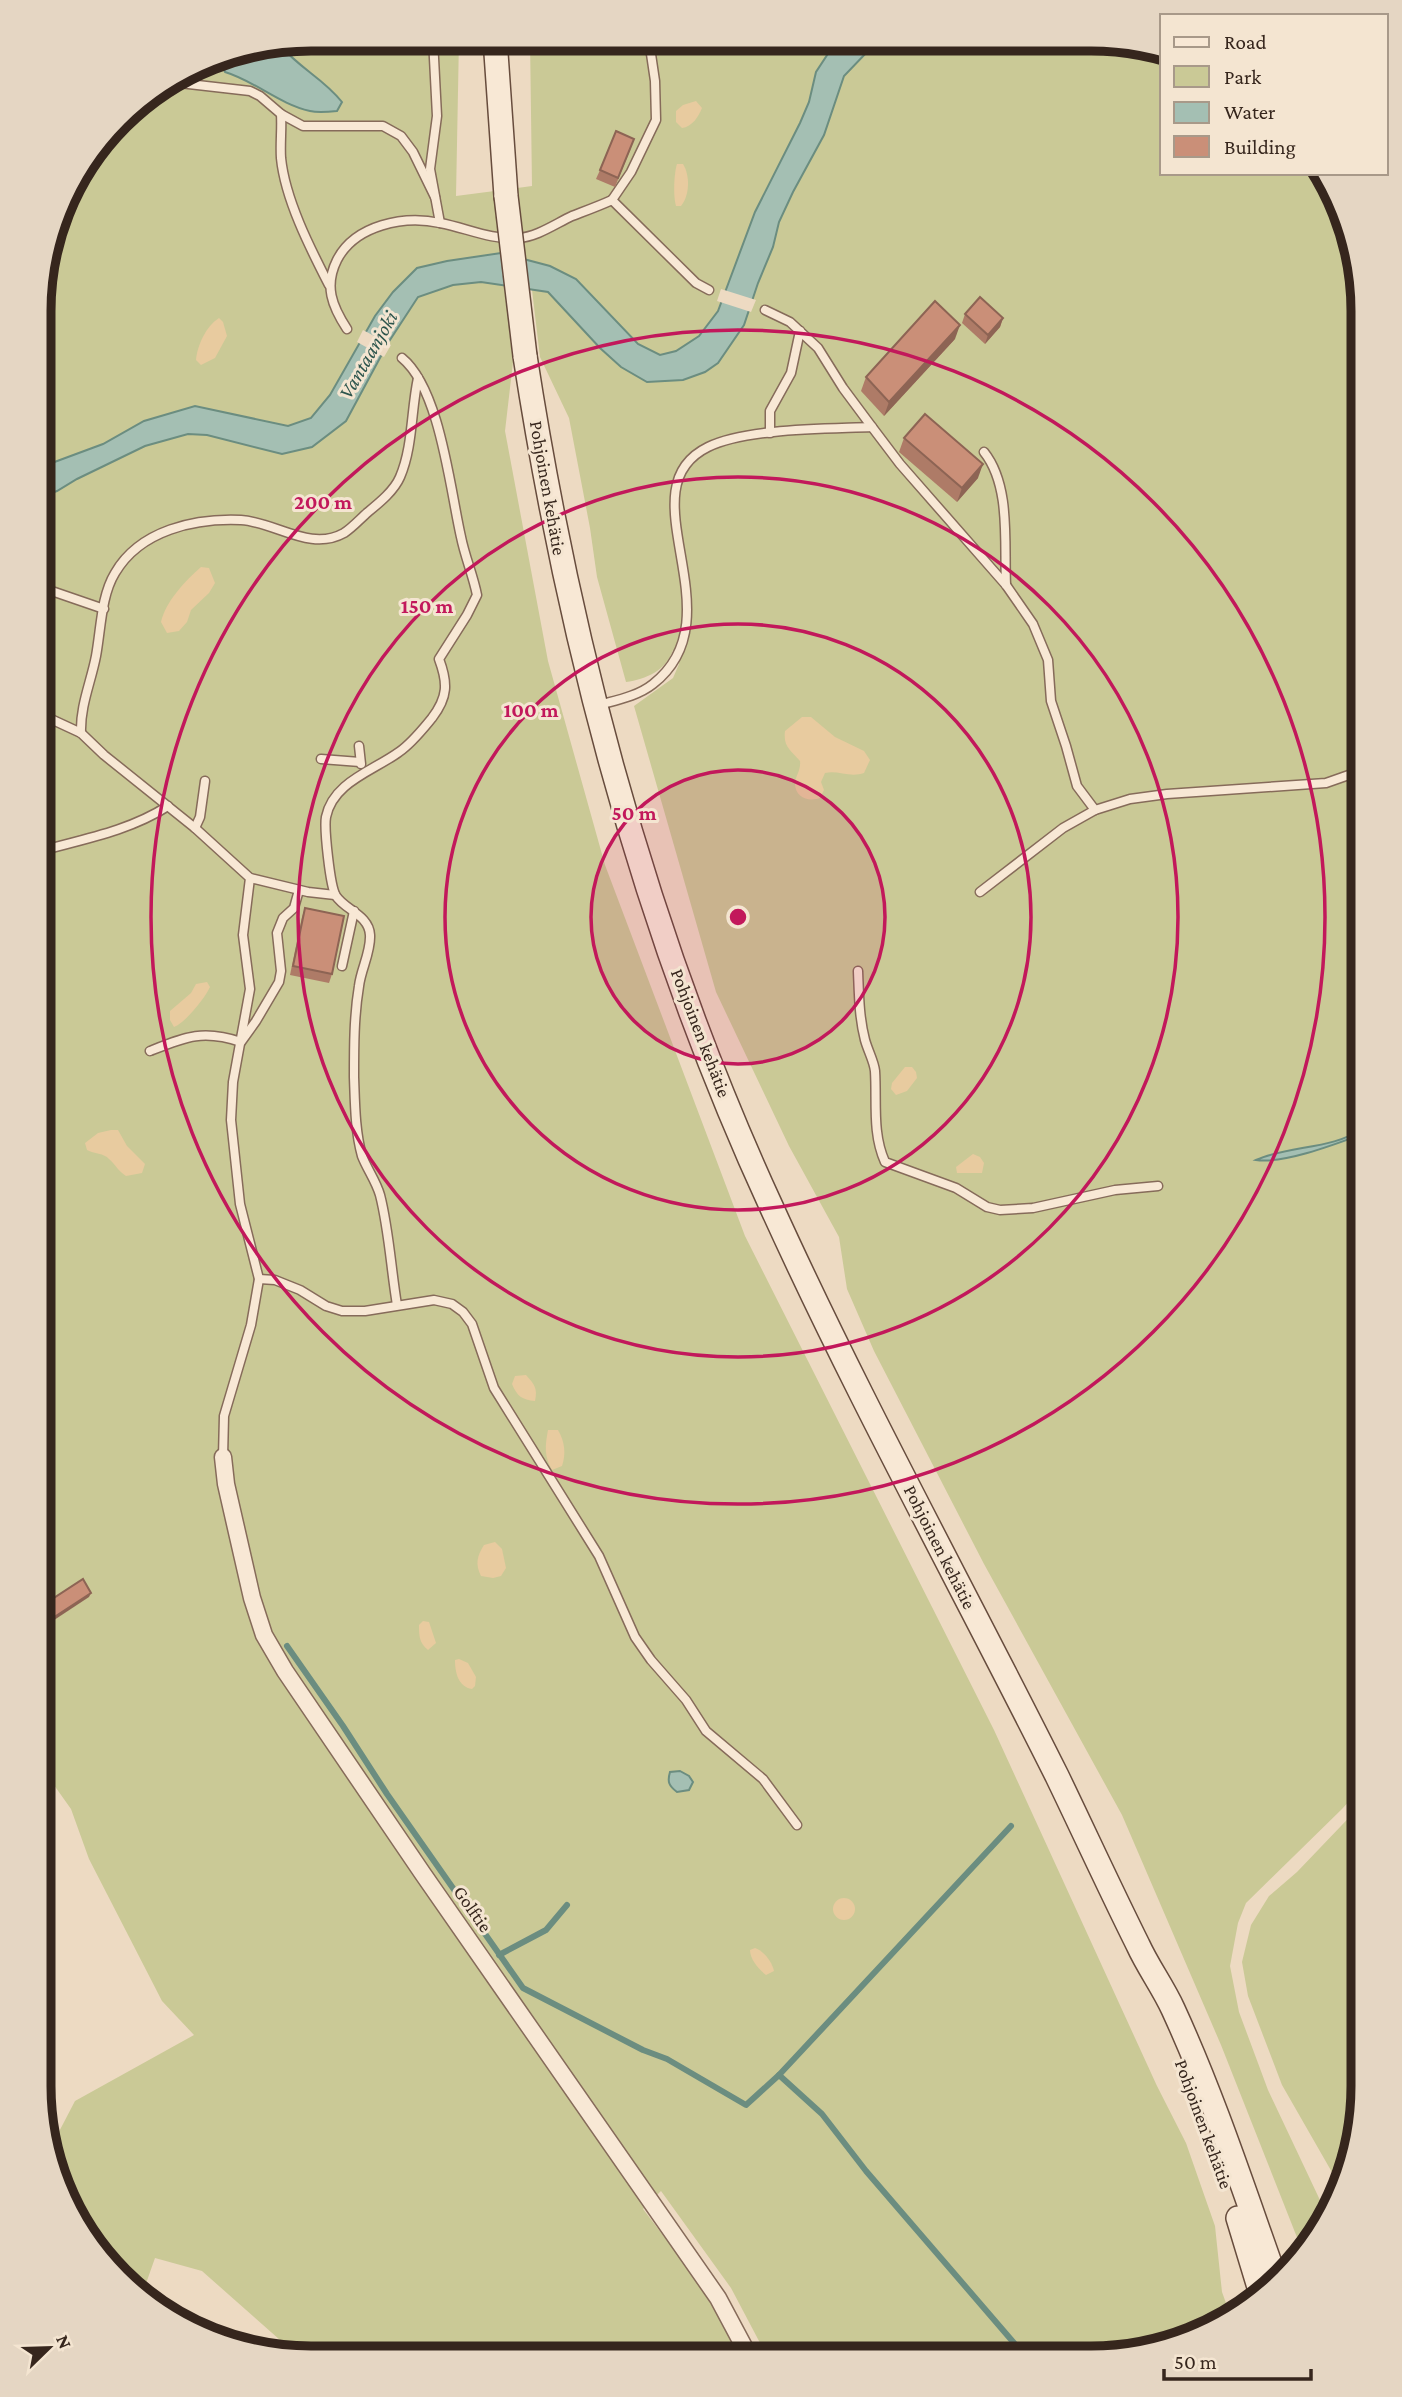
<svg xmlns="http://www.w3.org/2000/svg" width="1402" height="2397" font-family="'Crimson Pro',serif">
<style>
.green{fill:#cac996}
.sand{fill:#e8cb9f}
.water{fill:#a4bfb3;stroke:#6b8d80;stroke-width:2}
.pier{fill:#eddac2}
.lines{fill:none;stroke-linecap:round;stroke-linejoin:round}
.stream{stroke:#6b8d80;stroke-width:6}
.service-casing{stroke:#866b5a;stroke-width:11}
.minor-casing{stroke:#866b5a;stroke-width:19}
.secondary-casing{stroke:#674c3d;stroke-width:26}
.service{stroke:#f8e8d5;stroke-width:8}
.minor{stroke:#f8e8d5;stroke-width:16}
.secondary{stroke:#f8e8d5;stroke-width:23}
.secondary-bridge-casing{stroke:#674c3d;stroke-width:26;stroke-linecap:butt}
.secondary-bridge{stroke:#f8e8d5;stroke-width:23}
.wall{fill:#ae7b67}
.shaded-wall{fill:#8d6454}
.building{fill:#ca8f78;stroke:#8d6454;stroke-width:2}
.ring{fill:none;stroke:#c2185b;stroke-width:3.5}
.labels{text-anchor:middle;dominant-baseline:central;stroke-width:6;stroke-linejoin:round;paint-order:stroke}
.street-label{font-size:19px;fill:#36261d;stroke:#f4e5d1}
.water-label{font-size:21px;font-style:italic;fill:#2d554d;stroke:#f4e5d1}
.rim{fill:none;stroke:#36261d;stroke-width:9}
.centre{fill:#c2185b;stroke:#f4e5d1;stroke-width:3.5}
.ring-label{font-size:21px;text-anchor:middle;font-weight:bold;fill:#c2185b;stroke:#f4e5d1;stroke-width:6;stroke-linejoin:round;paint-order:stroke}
</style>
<rect width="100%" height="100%" fill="#eddac2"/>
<!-- green -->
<g class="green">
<path d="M311 39H459L456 196 532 186 530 39 1127 41 1162 50V173H1323L1343 207 1363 311V1786L1342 1809 1246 1903 1238 1923 1230 1966 1239 2012 1268 2090 1327 2215 1307 2252 1300 2245 1221 2045 1122 1815 984 1564 874 1351 847 1289 839 1237 789 1146 716 992 634 706 673 678 679 664 673 650C666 671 646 679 626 682L597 577 590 528 569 418 540 357 532 290 548 292 600 348 621 367 646 381 638 344 576 279 550 266 452 285 481 282 504 284 513 362 505 431 548 661 605 865 745 1236 994 1730 1157 2086 1186 2143 1215 2226 1222 2292 1231 2317 1195 2338 1092 2358H768L731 2288 661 2191 643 2209C680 2257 715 2303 740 2358L319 2356 289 2348 202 2271 155 2258 143 2292 169 2316 145 2302 95 2252 59 2190 51 2147 75 2101 194 2035 162 2001 89 1859 71 1809 39 1764 41 276 67 190 131 106 207 59Z"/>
<path d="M1363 1803V2104L1349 2174 1341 2188 1282 2085 1248 1996 1242 1962 1251 1925 1269 1896 1297 1872Z"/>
</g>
<!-- sand -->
<g class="sand">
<path d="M696 101 702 108C699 116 692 127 682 128L676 122V111L683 105Z"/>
<path d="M677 164H683C690 175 690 195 681 206H676C673 196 674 173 677 164Z"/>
<path d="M219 318 223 322 227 336 215 358 201 365 196 360C197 346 206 326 219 318Z"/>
<path d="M201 567 209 568 215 583 209 593 191 610 187 622 179 631 167 633 161 622C166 601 185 581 201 567Z"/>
<path d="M802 717H811L835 737 864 751 870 760 864 773C850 778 838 770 825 773L821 782 824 790 820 798C809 802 795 798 795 783 796 775 801 770 800 761 791 750 783 747 785 731Z"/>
<path d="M207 982 210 987C205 998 185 1023 174 1027L170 1020V1011L191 993 196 984Z"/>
<path d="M905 1067H912L916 1072 917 1078 907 1091 896 1095 891 1089 892 1083Z"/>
<path d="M111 1130H118L127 1146 145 1164 142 1173 126 1176C118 1171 116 1165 109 1159 104 1153 94 1154 87 1150L85 1143 98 1133Z"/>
<path d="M973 1154 980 1157 984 1163 982 1173H957L956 1167Z"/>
<path d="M526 1375C534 1384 538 1388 535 1401 522 1400 517 1396 512 1384L515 1376Z"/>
<path d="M548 1430H558C565 1442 566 1454 562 1466L552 1470C544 1456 545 1446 548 1430Z"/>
<path d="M495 1542 502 1549 506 1568 501 1576 493 1578 481 1576C475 1564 477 1556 484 1545Z"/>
<path d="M423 1621 429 1622 436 1643 428 1650C419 1643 419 1635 419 1625Z"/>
<path d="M459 1659 468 1663 476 1677 475 1686 472 1689C458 1687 455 1672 455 1660Z"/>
<circle cx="844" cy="1909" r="11"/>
<path d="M755 1948C764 1951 772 1962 774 1971L766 1975C759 1969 750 1960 750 1950Z"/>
</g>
<!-- water -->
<g class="water">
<path d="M837 40H882L867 52 844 76 824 135 793 192 779 222 773 247 758 283 744 325 718 363 705 372 683 380 647 382 621 367 600 348 548 292 481 282 453 285 418 297 388 343 346 421 312 447 282 454 207 435 188 434 145 446 77 479 57 491 41 497V467L103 444 144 421 195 406 288 426 311 418 330 395 375 316 393 292 417 268 447 261 501 253 550 266 576 279 638 344 660 355 676 351 699 336 718 311 755 212 800 123 809 102 816 72Z"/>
<path d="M280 45C300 69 323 78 342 102L337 111C328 112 318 113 310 111 279 104 255 81 225 72L220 61 221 56Z"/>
<path d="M1363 1128V1134C1336 1144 1284 1164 1256 1160 1289 1145 1333 1150 1363 1128Z"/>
<path d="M680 1771 689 1776 693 1782 689 1790 677 1792C669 1786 667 1782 670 1772Z"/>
</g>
<!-- pier -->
<g class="pier">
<path d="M721 289 756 300 751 312 717 301Z"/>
<path d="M363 330 391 345 384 357 357 342Z"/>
</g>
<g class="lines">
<!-- stream -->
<g class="stream">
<path d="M287 1646 343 1726 387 1794 523 1988 643 2050 667 2059 746 2105 779 2075 822 2114 866 2171 1027 2358"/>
<path d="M499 1955 546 1930 567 1905"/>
<path d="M779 2075 1011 1826"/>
</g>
<!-- service casing -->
<g class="service-casing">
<g id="service">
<path d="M433 39 437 116 430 169 440 223"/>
<path d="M171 82 250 91 260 96 281 114C282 129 280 143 281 158 285 199 310 248 329 285"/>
<path d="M281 114 303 126H383L401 136 413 152 435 197"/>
<path d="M612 200 631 172 656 120 655 81 651 54 644 39"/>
<path d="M765 310 790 322 818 348 843 388 872 427 900 464 1006 585 1033 624 1048 660 1051 701 1066 746 1077 786 1095 810 1130 799 1167 794 1326 783 1363 770"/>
<path d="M347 329C332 306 324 286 337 260 355 225 404 215 440 223 467 228 490 240 518 238 537 237 555 224 572 216 585 211 599 206 612 200L696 283 709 290"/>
<path d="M770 433V411L791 373 800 331"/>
<path d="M984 452C1011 486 1004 542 1006 585"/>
<path d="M40 587 104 609"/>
<path d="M599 705C617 700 638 696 653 684 740 616 622 489 708 447 747 428 828 429 872 427"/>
<path d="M40 714 81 733 104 755 195 828 250 878 243 935 250 989 233 1082 231 1120 240 1204 259 1279 251 1325 224 1416 223 1457"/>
<path d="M81 733C80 706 91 682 96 656 101 629 101 596 115 573 140 530 195 518 241 520 276 522 310 552 344 533 352 528 360 519 368 512 379 503 394 491 400 477 413 447 411 410 418 378"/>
<path d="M359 746 361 764"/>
<path d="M321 759 360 762"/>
<path d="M195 828 200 817 205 781"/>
<path d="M40 851C84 839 129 831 168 806"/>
<path d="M250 878 308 892 335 895"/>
<path d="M980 892 1063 828 1095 810"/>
<path d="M342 966 354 911"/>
<path d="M858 971C859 994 859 1017 865 1040 868 1051 874 1061 875 1071 877 1102 872 1133 885 1162L956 1188 987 1207 1000 1210 1033 1208 1115 1190 1158 1186"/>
<path d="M150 1051C185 1037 203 1029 241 1042L256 1021 279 982 281 971 277 933 283 918 294 908 299 890"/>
<path d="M259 1279 275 1280 300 1290 326 1306 342 1311H365L434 1300 452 1304 463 1312 472 1324 494 1388 599 1556 635 1637 651 1660 686 1700 706 1731 763 1779 797 1825"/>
<path d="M397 1305C391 1269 389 1230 380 1195 376 1181 367 1169 362 1156 355 1131 355 1103 354 1077 354 1047 354 1016 359 986 361 969 371 952 370 935 369 915 345 910 336 896 330 887 324 828 326 817 333 782 373 771 399 752 412 743 422 730 432 718 448 697 448 683 439 659L467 615 477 595C473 575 465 557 461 537 450 489 440 389 402 358"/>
</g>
</g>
<!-- minor casing -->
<g class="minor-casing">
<path id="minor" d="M223 1457 226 1484 252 1598 264 1635 285 1671 423 1874 718 2298 750 2358"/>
</g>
<!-- secondary casing -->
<g class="secondary-casing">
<g id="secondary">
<path d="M495 39 506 196"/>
<path d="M525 356C570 648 647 937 771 1206 859 1400 962 1586 1057 1776 1084 1832 1110 1889 1138 1945 1148 1967 1163 1987 1173 2009 1214 2098 1244 2191 1277 2283"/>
<path d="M1238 2218 1262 2297"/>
</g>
</g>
<!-- service -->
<use href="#service" class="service"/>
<!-- minor -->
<use href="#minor" class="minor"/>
<!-- secondary -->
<use href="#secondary" class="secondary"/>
<!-- secondary-bridge casing -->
<g class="secondary-bridge-casing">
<path id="secondary-bridge" d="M506 196 525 356"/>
</g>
<!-- secondary-bridge -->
<use href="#secondary-bridge" class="secondary-bridge"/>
</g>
<!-- wall -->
<g class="wall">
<path d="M631 148 615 187 596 179 600 170Z"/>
<path d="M965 314 1003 318 1000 327 985 344 962 323Z"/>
<path d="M955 339 884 416 861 391 866 377Z"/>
<path d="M904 438 978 478 957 502 899 452Z"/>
<path d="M305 908 332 974 329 983 290 975 302 917Z"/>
</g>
<!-- shaded-wall -->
<g class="shaded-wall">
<path d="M1003 318 1000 327 985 344 988 335Z"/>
<path d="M960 325 955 339 884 416 889 402Z"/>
<path d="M983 464 978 478 957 502 962 488Z"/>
<path d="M91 1593 89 1597 39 1630V1627Z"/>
</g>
<!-- building -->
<g class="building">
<path d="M616 131 634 139 618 178 600 170Z"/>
<path d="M980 297 1003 318 988 335 965 314Z"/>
<path d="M935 301 960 325 889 402 866 377Z"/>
<path d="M925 414 983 464 962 488 904 438Z"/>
<path d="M305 908 344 916 332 974 293 966Z"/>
<path d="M83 1579 91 1593 39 1627V1603L47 1598 49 1601Z"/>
</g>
<!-- distance rings -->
<circle cx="738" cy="917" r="147" fill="#c2185b" fill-opacity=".12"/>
<g class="ring">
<circle cx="738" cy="917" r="147"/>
<circle cx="738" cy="917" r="293"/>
<circle cx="738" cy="917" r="440"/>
<circle cx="738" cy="917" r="587"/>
</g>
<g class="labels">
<!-- street labels -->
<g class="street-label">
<text transform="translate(548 488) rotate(80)">Pohjoinen kehätie</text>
<text transform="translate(701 1033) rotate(69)">Pohjoinen kehätie</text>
<text transform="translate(940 1547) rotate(63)">Pohjoinen kehätie</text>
<text transform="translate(473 1909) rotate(55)">Golftie</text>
<text transform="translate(1204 2124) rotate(70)">Pohjoinen kehätie</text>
</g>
<!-- water labels -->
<g class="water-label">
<text transform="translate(368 355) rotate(-60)">Vantaanjoki</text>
</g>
</g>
<!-- crop -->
<path d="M0 0H1402V2397H0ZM311 51H1091A260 260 0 0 1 1351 311V2086A260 260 0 0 1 1091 2346H311A260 260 0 0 1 51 2086V311A260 260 0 0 1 311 51Z" fill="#e5d6c3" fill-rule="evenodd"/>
<path class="rim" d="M311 51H1091A260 260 0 0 1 1351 311V2086A260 260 0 0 1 1091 2346H311A260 260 0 0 1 51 2086V311A260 260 0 0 1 311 51Z"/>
<circle cx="738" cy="917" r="10" class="centre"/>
<g class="ring-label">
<text x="323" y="509">200 m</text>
<text x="427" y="613">150 m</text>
<text x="531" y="717">100 m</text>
<text x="634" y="820">50 m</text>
</g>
<!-- legend -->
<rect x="1160" y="14" width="228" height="161" fill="#f4e5d1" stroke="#a89989" stroke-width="2"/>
<rect x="1174" y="37" width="35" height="10" fill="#f8e8d5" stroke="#a89989" stroke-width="2"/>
<text x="1224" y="49" font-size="21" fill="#36261d">Road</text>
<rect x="1174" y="66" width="35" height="21" fill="#cac996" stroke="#a89989" stroke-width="2"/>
<text x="1224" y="84" font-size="21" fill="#36261d">Park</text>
<rect x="1174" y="102" width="35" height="21" fill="#a4bfb3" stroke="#a89989" stroke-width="2"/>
<text x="1224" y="119" font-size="21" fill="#36261d">Water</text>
<rect x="1174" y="136" width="35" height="21" fill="#ca8f78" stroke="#a89989" stroke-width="2"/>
<text x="1224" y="154" font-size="21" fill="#36261d">Building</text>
<!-- north arrow -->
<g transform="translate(49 2348) rotate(67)" stroke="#f4e5d1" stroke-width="5" paint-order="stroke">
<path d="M0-5L12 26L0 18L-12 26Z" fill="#36261d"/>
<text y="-10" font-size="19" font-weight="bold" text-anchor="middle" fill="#36261d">N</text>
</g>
<!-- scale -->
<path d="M1164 2369v10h147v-10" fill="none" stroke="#36261d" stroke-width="3.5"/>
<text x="1174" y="2369" font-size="21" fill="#36261d" stroke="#f4e5d1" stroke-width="5" paint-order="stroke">50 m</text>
</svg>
